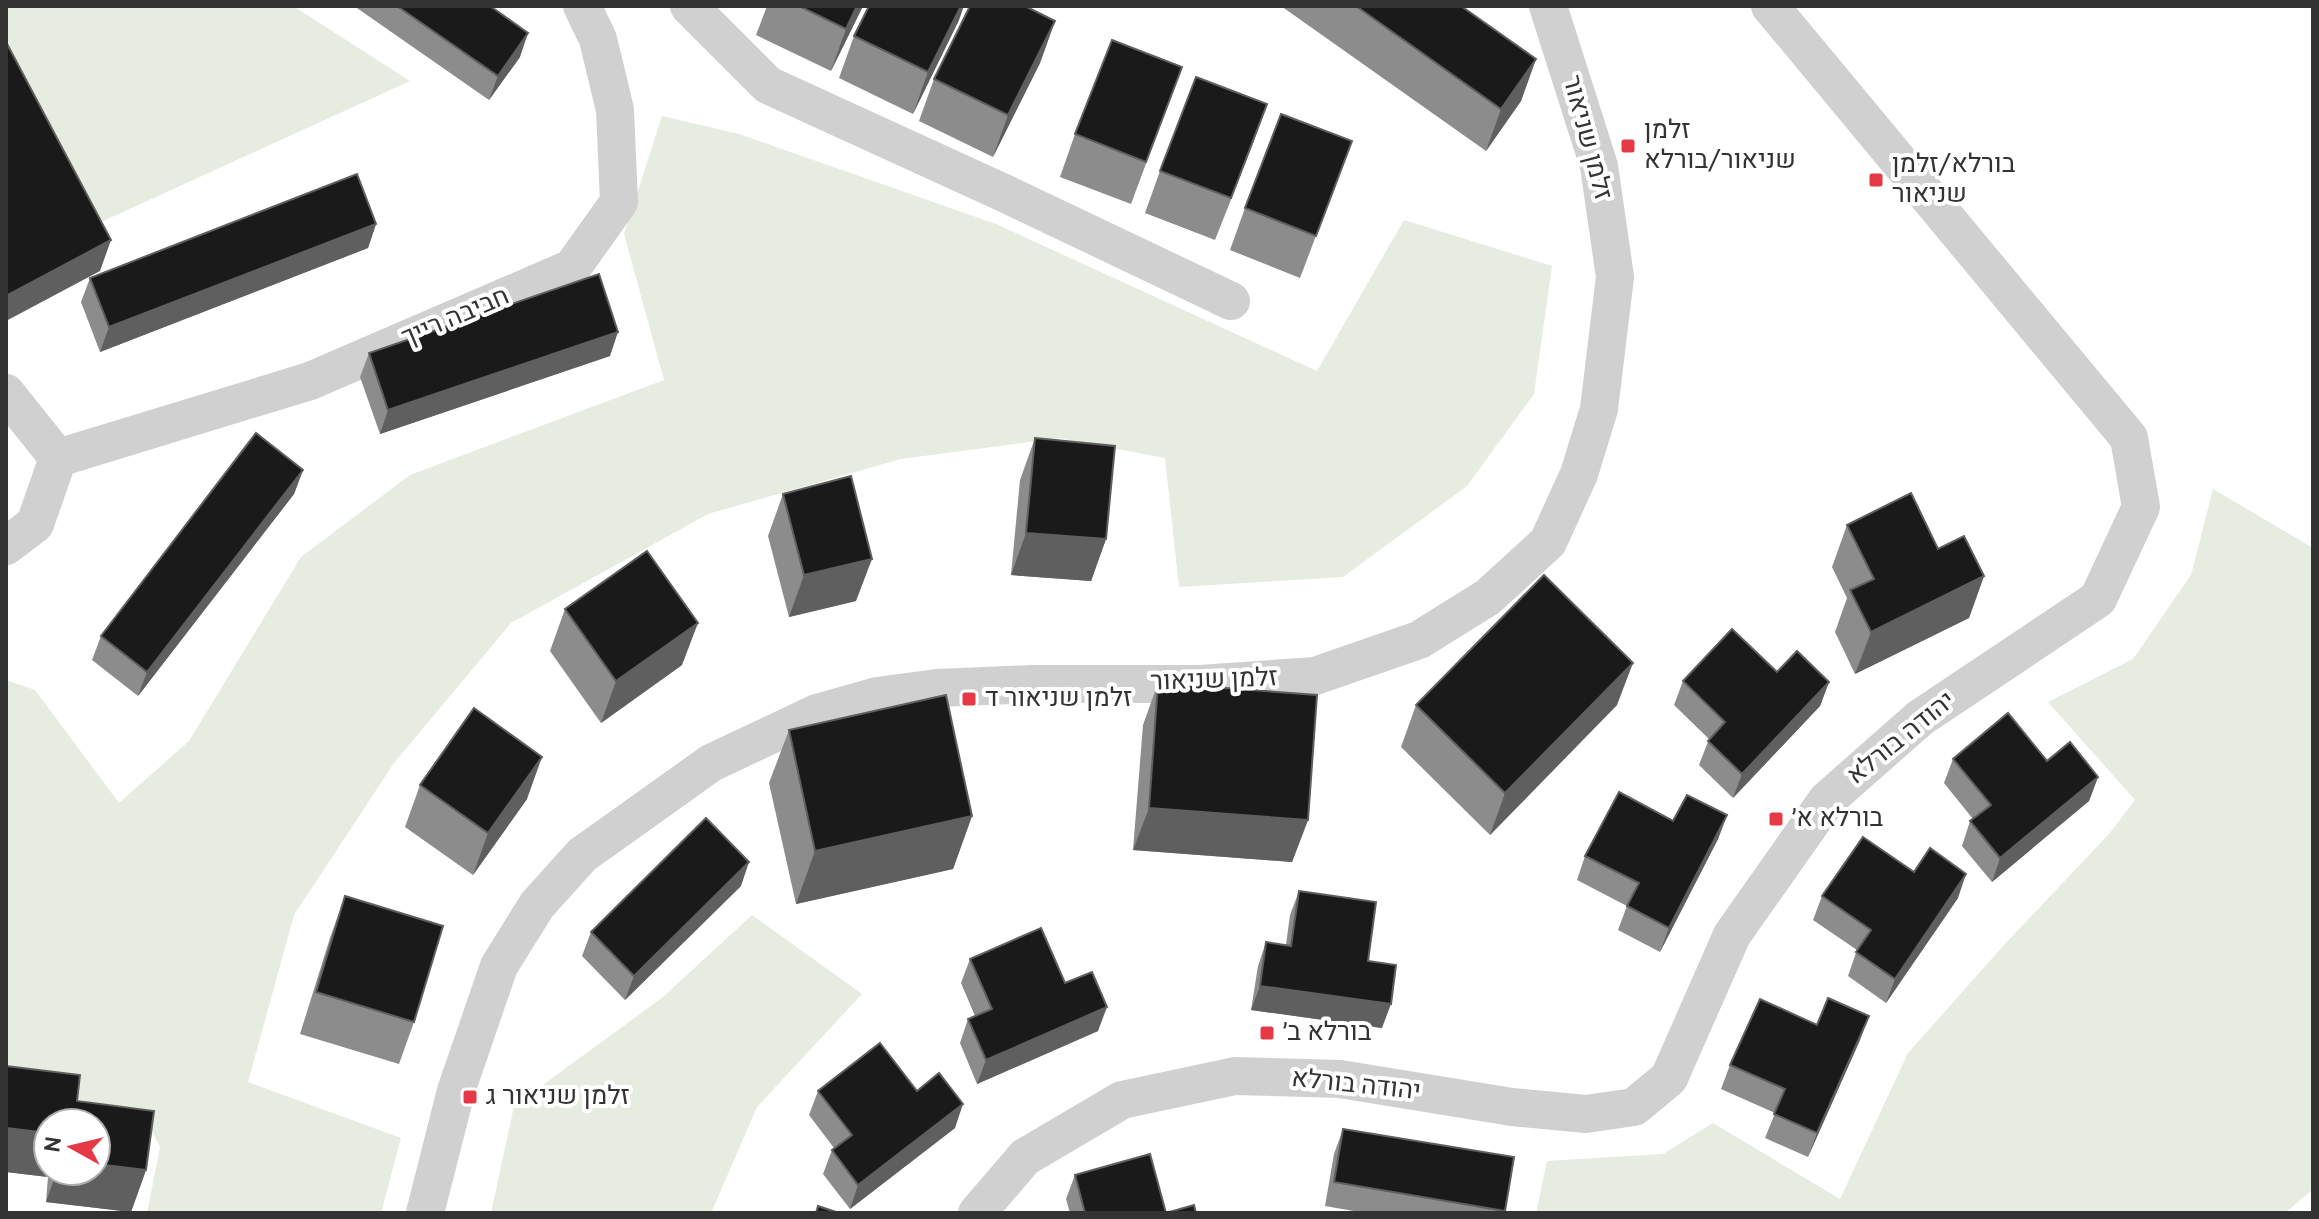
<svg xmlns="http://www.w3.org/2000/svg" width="2319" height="1219" font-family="Overpass,Heebo,sans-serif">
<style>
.green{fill:#e6ecdf}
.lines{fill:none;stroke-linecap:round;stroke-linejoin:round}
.street{stroke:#d0d0d0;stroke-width:38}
.wall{fill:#8c8c8c;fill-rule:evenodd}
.shaded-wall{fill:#5f5f5f}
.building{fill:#1a1a1a;stroke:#5f5f5f;stroke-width:2}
.poi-dot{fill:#e63946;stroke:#fff;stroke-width:3}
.labels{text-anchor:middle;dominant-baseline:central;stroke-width:8;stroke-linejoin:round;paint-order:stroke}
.poi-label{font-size:26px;fill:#333;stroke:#fff;text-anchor:start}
.street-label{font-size:26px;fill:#333;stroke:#fff}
</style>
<rect width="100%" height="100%" fill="#fff"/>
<!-- green -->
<g class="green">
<path d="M6 6H293L410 81 88 228 6 60Z"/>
<path d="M662 116 739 134 996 224 1317 371 1404 220 1552 266 1534 394 1467 486 1343 577 1179 587 1165 458 1059 438 901 459 708 514 511 623 394 763 294 915 248 1082 401 1138 381 1213H147L160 1147 145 1117 6 1080V680L35 690 119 803 189 741 301 557 410 475 664 380 624 234Z"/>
<path d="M2213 489 2313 548V1189L2285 1213H1536L1547 1161 1663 1154 1713 1123 1840 1199 1908 1053 2004 945 2109 834 2135 800 2048 702 2133 659 2191 575Z"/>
<path d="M752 915 862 994 757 1107 711 1213H491L514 1106 663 997Z"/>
</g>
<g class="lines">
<!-- street -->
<g class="street">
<path d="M689 6 768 85 1004 193 1231 301"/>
<path d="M6 393 58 458"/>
<path d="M58 458 310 381 572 268 619 202 615 110 598 39 582 6"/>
<path d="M6 546 35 524 58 458"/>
<path d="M425 1213 456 1091 499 966 537 905 582 855 711 763 817 713 877 696 937 688 1033 684H1200L1315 676 1419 640 1488 597 1548 542 1579 474 1599 409 1615 277 1599 166 1548 6"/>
<path d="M977 1213 1025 1157 1122 1100 1235 1076 1340 1079 1512 1107 1586 1114 1634 1107 1669 1078 1732 935 1827 800 1920 718 2098 599 2141 507 2129 438 1770 6"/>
</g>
</g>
<!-- wall -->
<g class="wall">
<path d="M354 6H490L520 57 489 100Z"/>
<path d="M767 6H863L831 71 756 35Z"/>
<path d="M1281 6H1461L1536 59 1521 101 1486 151Z"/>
<path d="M959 20 913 114 839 78 854 36Z"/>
<path d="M1055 21 1040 63 993 157 919 121 934 79Z"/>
<path d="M1182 67 1131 204 1060 177 1075 134Z"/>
<path d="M1267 104 1215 240 1145 213 1160 171Z"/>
<path d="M1336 183 1300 278 1230 250 1245 208Z"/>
<path d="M376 224 368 248 100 352 81 302 90 278Z"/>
<path d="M369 353 610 356 380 434 360 377Z"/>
<path d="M1035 438 1106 539 1091 581 1011 575 1020 480Z"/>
<path d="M303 470 294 494 138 696 92 660 101 636Z"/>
<path d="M783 494 856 601 789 617 768 536Z"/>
<path d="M1847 525 1938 549 1984 576 1969 618 1855 674 1835 632 1847 598 1832 567Z"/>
<path d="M565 609 682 665 601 723 550 651Z"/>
<path d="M1777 672 1829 682 1820 706 1733 798 1699 765 1709 739 1674 705 1683 681Z"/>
<path d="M1158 683 1308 820 1292 862 1133 850 1143 725Z"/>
<path d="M1416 705H1617L1490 835 1401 747Z"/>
<path d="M789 730 972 816 953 869 796 904 769 783Z"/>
<path d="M1953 759 2047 761 2098 777 2089 801 1992 882 1962 846 1970 821 1973 819 1944 783Z"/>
<path d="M420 785 527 799 473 875 405 827Z"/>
<path d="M1727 815 1718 839 1660 952 1618 930 1627 906 1577 880 1585 856 1673 821Z"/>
<path d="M1914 872 1958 898 1886 1003 1848 976 1857 950 1813 920 1822 896Z"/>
<path d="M741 886 625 1000 582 956 591 932Z"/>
<path d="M1299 891 1368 961 1382 1028 1251 1010 1258 966 1266 942 1286 945 1290 915Z"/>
<path d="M345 896 414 1022 399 1064 300 1034 330 938Z"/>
<path d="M970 959 1065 983 1098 1031 977 1084 960 1043 968 1019 975 1016 961 983Z"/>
<path d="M1817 1025 1860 1040 1808 1157 1765 1138 1775 1113 1721 1089 1730 1065Z"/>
<path d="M6 1066 80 1075 77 1101 154 1111 146 1170 131 1212 46 1202 48 1177 6 1172ZM48 1123H96V1171H48Z"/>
<path d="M818 1091H917L955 1128 850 1209 823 1174 832 1150 834 1148 809 1115Z"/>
<path d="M1343 1129 1505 1211 1504 1213H1365L1325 1206 1334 1154Z"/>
<path d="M1075 1175 1166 1213H1196H1070L1066 1199Z"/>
</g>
<!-- shaded-wall -->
<g class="shaded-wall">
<path d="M857 6H863L831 71 846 29Z"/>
<path d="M961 6H964L959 20 913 114 928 72Z"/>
<path d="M1055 21 1040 63 993 157 1008 115Z"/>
<path d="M528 33 520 57 489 100 498 76Z"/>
<path d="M1536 59 1521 101 1486 151 1501 109Z"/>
<path d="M1267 104 1252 146 1215 240 1231 198Z"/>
<path d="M376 224 368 248 100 352 109 327Z"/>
<path d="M111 240 100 271 6 321V296Z"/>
<path d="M618 332 610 356 380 434 388 410Z"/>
<path d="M303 470 294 494 138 696 147 672Z"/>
<path d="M1026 533 1106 539 1091 581 1011 575Z"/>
<path d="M872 559 856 601 789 617 804 575Z"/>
<path d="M1984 576 1969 618 1855 674 1871 632Z"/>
<path d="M698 623 682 665 601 723 616 681Z"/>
<path d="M1633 663 1617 705 1490 835 1505 793Z"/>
<path d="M1829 682 1820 706 1733 798 1742 774Z"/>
<path d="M542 757 527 799 473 875 488 833Z"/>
<path d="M2098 777 2089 801 1992 882 2000 858Z"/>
<path d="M1149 808 1308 820 1292 862 1133 850Z"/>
<path d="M1727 815 1718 839 1660 952 1669 928Z"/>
<path d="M972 816 953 869 796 904 815 851Z"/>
<path d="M749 862 741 886 625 1000 634 976Z"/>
<path d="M1966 874 1958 898 1886 1003 1895 979Z"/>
<path d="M1260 986 1391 1004 1382 1028 1251 1010Z"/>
<path d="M1107 1007 1098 1031 977 1084 986 1060Z"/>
<path d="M1869 1016 1860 1040 1808 1157 1817 1133Z"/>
<path d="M963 1104 955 1128 850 1209 858 1185Z"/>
<path d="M6 1128 48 1133V1171H51L48 1177 6 1172Z"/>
<path d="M96 1164 146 1170 131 1212 46 1202 57 1171H96Z"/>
</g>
<!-- building -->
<g class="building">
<path d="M397 6H490L528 33 498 76Z"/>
<path d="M799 6H857L846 29Z"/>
<path d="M869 6H961L928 72 854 36Z"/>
<path d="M970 6H1025L1055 21 1008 115 934 79Z"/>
<path d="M1356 6H1461L1536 59 1501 109Z"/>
<path d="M1112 40 1182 67 1146 162 1075 134Z"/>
<path d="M6 42 111 240 6 296 7 212Z"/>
<path d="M1196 77 1267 104 1231 198 1160 171Z"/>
<path d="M1281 114 1352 141 1316 236 1245 208Z"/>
<path d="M357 174 376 224 109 327 90 278Z"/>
<path d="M599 274 618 332 388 410 369 353Z"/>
<path d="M256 433 303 470 147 672 101 636Z"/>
<path d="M1035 438 1115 446 1106 539 1026 533Z"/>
<path d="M851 476 872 559 804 575 783 494Z"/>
<path d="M1911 493 1938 549 1964 536 1984 576 1871 632 1850 590 1874 579 1847 525Z"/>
<path d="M647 551 698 623 616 681 565 609Z"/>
<path d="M1544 575 1633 663 1505 793 1416 705Z"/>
<path d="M1732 629 1777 672 1797 651 1829 682 1742 774 1708 741 1725 722 1683 681Z"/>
<path d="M1158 683 1317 695 1308 820 1149 808Z"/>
<path d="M946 695 972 816 815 851 789 730Z"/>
<path d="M474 708 542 757 488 833 420 785Z"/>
<path d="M2008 713 2047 761 2070 742 2098 777 2000 858 1970 821 1991 805 1953 759Z"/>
<path d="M1619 792 1673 821 1687 795 1727 815 1669 928 1627 906 1639 883 1585 856Z"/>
<path d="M706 818 749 862 634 976 591 932Z"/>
<path d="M1863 837 1914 872 1930 848 1966 874 1895 979 1856 952 1871 930 1822 896Z"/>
<path d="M1299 891 1376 902 1368 961 1396 965 1391 1004 1260 986 1266 942 1291 946Z"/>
<path d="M345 896 443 926 414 1022 316 992Z"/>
<path d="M1041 928 1065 983 1092 972 1107 1007 986 1060 968 1019 992 1009 970 959Z"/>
<path d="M1828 998 1869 1016 1817 1133 1774 1114 1785 1089 1730 1065 1760 999 1817 1025Z"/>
<path d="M880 1043 917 1091 939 1073 963 1104 858 1185 832 1150 852 1135 818 1091Z"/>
<path d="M6 1066 80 1075 77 1101 154 1111 146 1170 96 1164V1123H48V1133L6 1128Z"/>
<path d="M1343 1129 1514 1157 1505 1211 1334 1182Z"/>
<path d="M1150 1154 1166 1213 1194 1205 1196 1213H1085L1075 1175Z"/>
<path d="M818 1206 839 1213H816Z"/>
</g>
<!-- markers -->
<g class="poi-dot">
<rect x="1620" y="138" width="16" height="16" rx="4"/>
<rect x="1868" y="172" width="16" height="16" rx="4"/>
<rect x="961" y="691" width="16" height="16" rx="4"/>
<rect x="1768" y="811" width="16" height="16" rx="4"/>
<rect x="1259" y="1025" width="16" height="16" rx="4"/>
<rect x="462" y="1089" width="16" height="16" rx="4"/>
</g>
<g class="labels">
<!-- poi labels -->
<g class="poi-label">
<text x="1644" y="131">זלמן<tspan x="1644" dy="30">שניאור/בורלא</tspan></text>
<text x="1892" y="165">בורלא/זלמן<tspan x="1892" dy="30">שניאור</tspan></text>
<text x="985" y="699">זלמן שניאור ד</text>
<text x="1792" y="819">בורלא א׳</text>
<text x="1283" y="1033">בורלא ב׳</text>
<text x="486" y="1097">זלמן שניאור ג</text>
</g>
<!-- street labels -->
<g class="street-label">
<text transform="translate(1586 138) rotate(75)">זלמן שניאור</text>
<text transform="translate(456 318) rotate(-23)">חביבה רייך</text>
<text transform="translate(1214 681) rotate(-2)">זלמן שניאור</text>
<text transform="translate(1902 739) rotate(-39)">יהודה בורלא</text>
<text transform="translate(1356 1086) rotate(6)">יהודה בורלא</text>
</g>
</g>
<!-- border -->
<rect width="2319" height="1219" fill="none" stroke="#333333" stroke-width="16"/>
<!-- north arrow -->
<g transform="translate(72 1147) rotate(278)"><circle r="38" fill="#ffffff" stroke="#adadad" stroke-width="2"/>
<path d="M0-6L14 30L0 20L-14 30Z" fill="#e63946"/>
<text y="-12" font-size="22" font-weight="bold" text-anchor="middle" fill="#333333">N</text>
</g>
</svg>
